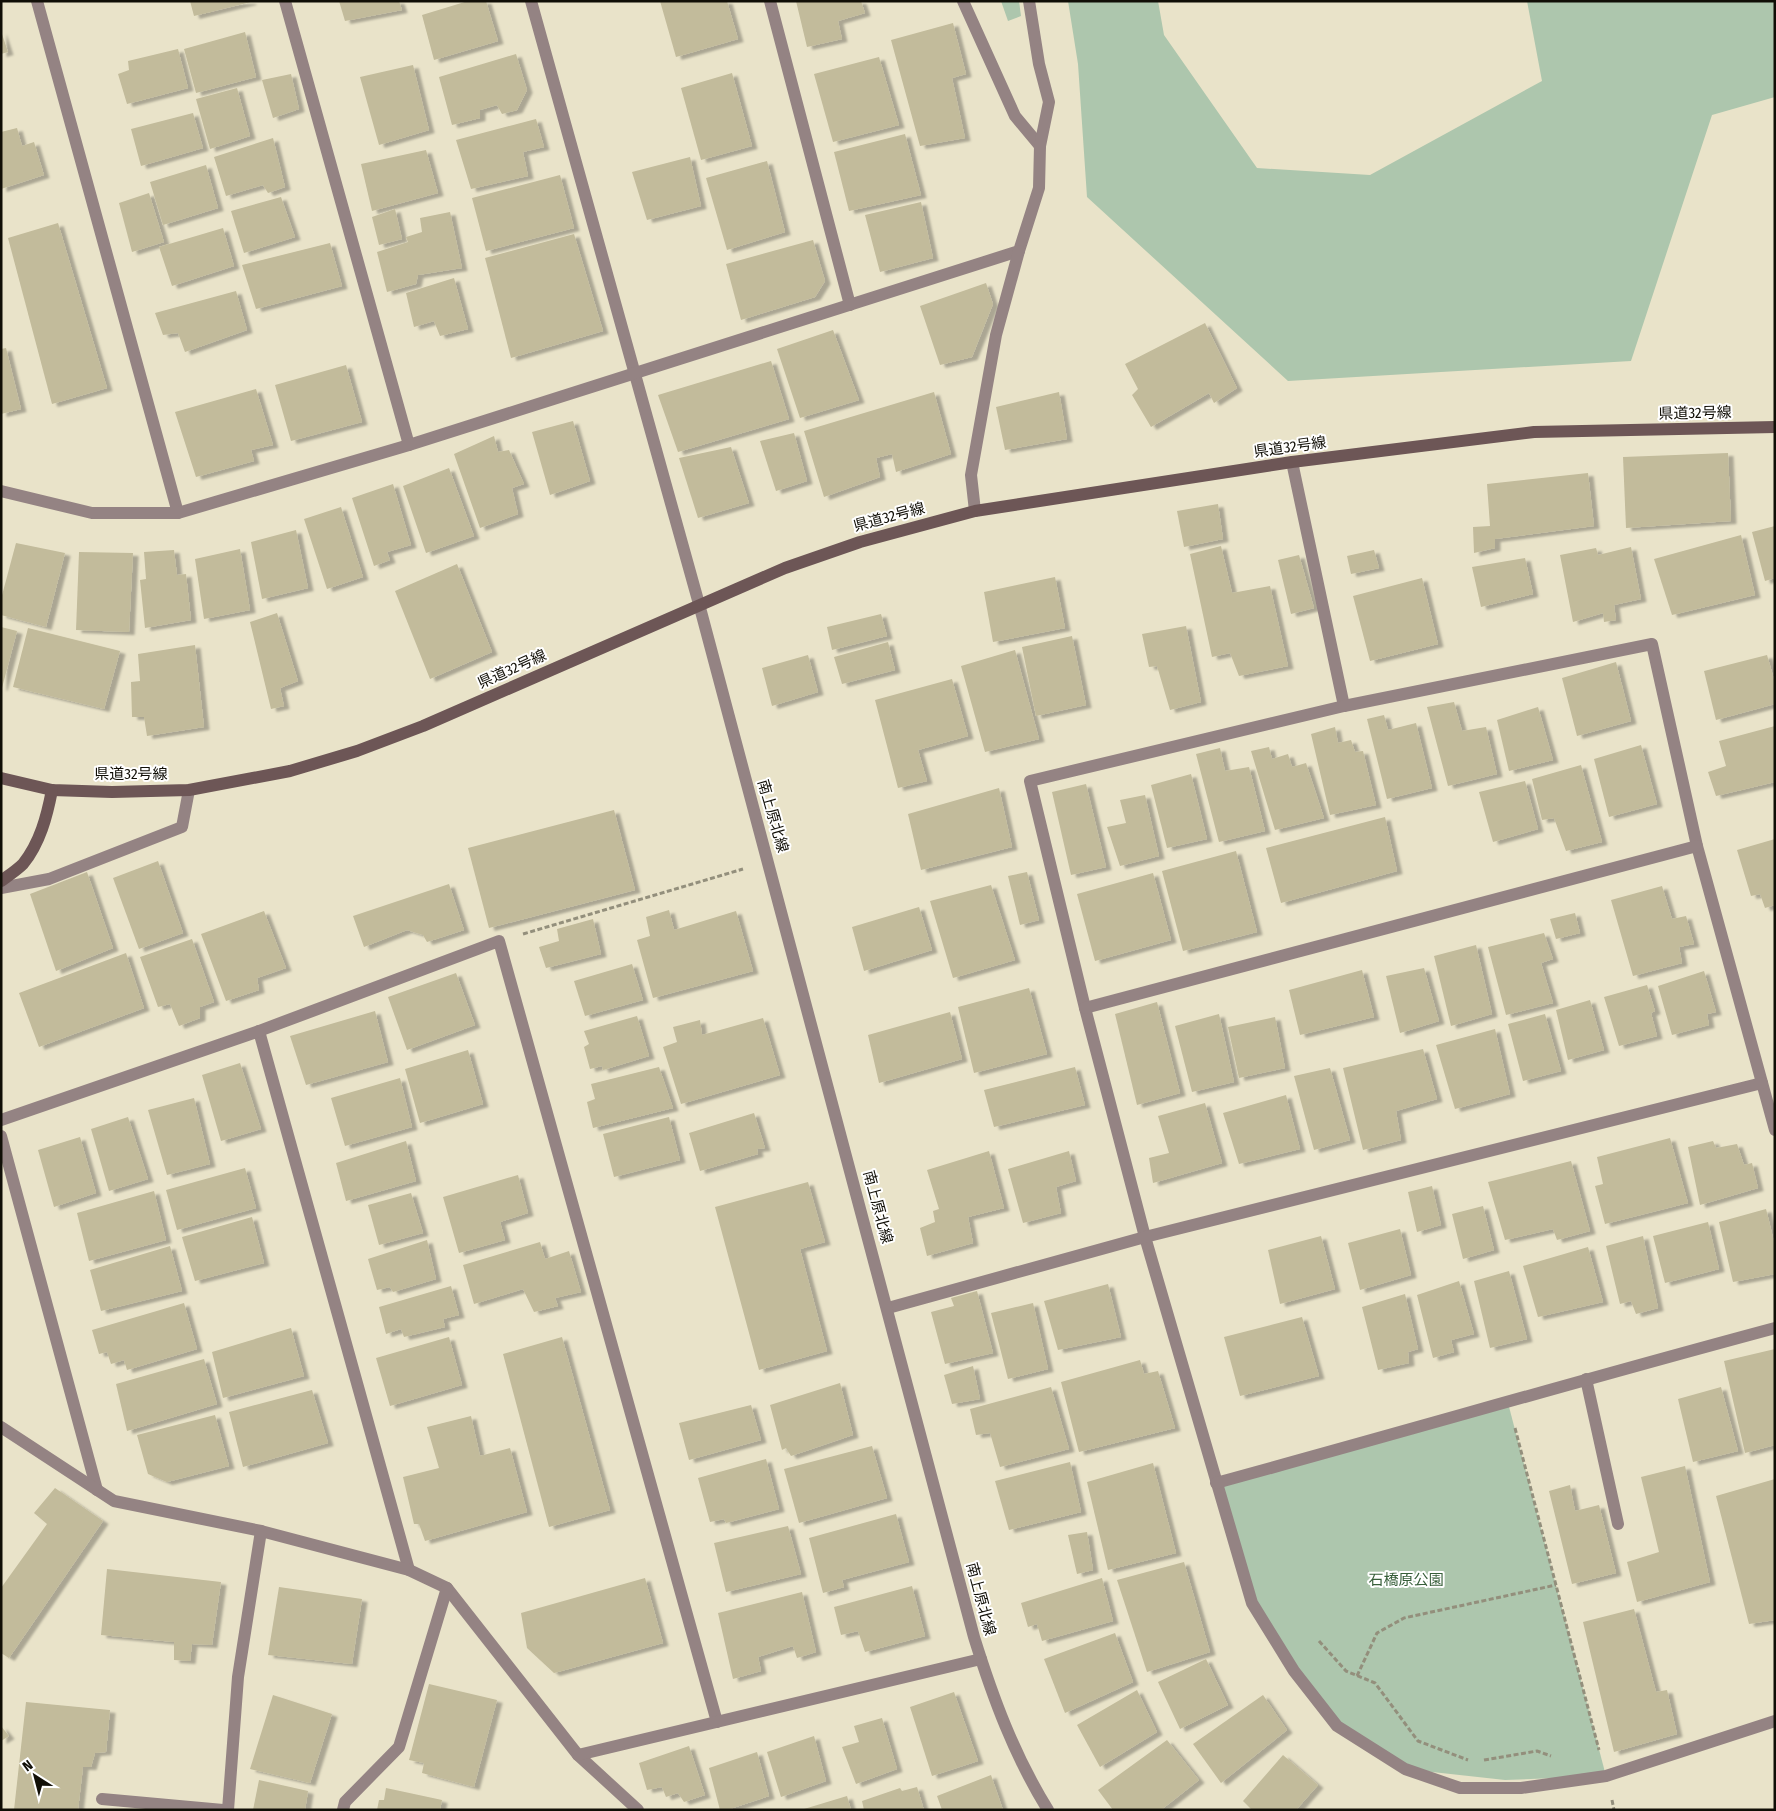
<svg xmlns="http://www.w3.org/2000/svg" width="1776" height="1811" font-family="'Fira Sans Condensed','Noto Sans JP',sans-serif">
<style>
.green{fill:#adc6ad}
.building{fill:#c2bb9b;filter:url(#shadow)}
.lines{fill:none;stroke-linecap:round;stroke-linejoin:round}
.path{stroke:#938f7c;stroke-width:3;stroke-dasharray:5 2.5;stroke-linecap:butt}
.minor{stroke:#948383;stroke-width:12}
.tertiary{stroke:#948383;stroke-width:12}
.secondary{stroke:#6d5656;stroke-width:12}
.labels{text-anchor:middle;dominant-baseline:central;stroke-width:4;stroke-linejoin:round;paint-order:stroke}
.street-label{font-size:15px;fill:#100e06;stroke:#fff}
.park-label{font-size:15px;fill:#375e39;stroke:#fff}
</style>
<defs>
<filter id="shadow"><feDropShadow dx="5.5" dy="3" stdDeviation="1" flood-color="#0004"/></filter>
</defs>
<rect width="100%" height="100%" fill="#e9e3c9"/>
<!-- green -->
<g class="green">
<path d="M1001 1H1019L1021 16 1008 21Z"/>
<path d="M1068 1H1158L1164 35 1257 168 1370 175 1542 81 1527 1H1775V97L1712 115 1631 361 1288 381 1087 197 1078 64Z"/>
<path d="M1508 1403 1606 1776 1505 1780 1405 1769 1337 1726 1252 1603 1216 1483Z"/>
</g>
<!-- building -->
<g class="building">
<path d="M190 1H251V2L194 16Z"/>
<path d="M339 1H399L402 10 345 21Z"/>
<path d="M468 1H486L498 41 434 60 422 15Z"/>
<path d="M660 1H727L738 39 676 57Z"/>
<path d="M796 1H861L865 13 838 21 842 39 807 47Z"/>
<path d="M953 23 966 74 952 78 965 138 920 146 891 40Z"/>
<path d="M1 31 8 52 1 54Z"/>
<path d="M245 32 256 77 196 93 184 49Z"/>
<path d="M178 49 188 88 127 104 118 74 129 70 128 61Z"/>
<path d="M516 54 527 90 517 110 502 114 497 105 480 110V118L452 125 439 77Z"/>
<path d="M879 57 899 125 833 142 814 74Z"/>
<path d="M413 65 429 130 379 145 360 77Z"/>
<path d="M732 73 752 146 701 160 681 88Z"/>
<path d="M291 74 299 109 273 118 262 80Z"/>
<path d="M237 88 250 136 210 149 196 99Z"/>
<path d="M193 113 203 148 141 166 131 129Z"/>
<path d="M536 119 544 147 523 152 528 176 471 189 456 140Z"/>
<path d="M17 128 22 146 34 142 44 175 1 189V132Z"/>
<path d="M905 134 921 195 849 211 834 152Z"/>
<path d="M273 138 285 187 268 193 263 185 226 196 214 157Z"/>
<path d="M426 150 438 193 372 211 361 164Z"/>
<path d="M690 157 701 206 647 220 632 172Z"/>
<path d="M767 161 785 232 727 250 706 178Z"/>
<path d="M206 165 218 208 163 225 150 182Z"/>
<path d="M560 175 574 228 486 251 472 198Z"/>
<path d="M149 193 164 242 132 252 119 203Z"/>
<path d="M281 197 295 237 244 253 231 211Z"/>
<path d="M921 202 933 258 880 272 865 215Z"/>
<path d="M395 209 402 239 379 245 372 217Z"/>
<path d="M450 212 462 268 418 275 416 284 387 292 377 252 408 242 406 237 422 232 420 218Z"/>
<path d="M58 223 107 388 52 404 8 238Z"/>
<path d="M223 228 234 266 172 286 159 247Z"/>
<path d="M574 234 603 331 511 358 485 258Z"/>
<path d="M813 240 825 281 815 297 741 320 726 264Z"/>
<path d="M330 243 342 286 256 309 242 265Z"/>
<path d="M454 278 468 329 440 336 434 321 414 327 406 293Z"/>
<path d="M986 283 993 304 972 357 940 365 920 306Z"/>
<path d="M236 291 247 330 185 352 178 333 163 335 155 313Z"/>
<path d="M1205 323 1237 388 1214 403 1209 393 1151 427 1132 395 1138 389 1125 364Z"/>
<path d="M833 330 859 400 800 418 777 349Z"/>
<path d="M6 348 21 409 1 414V349Z"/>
<path d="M771 361 789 419 678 452 658 395Z"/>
<path d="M346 365 362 422 291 441 275 385Z"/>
<path d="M256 389 273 445 251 450 254 461 196 477 175 412Z"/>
<path d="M934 392 951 454 896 472 892 454 876 458 880 477 824 497 804 431Z"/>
<path d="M1059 392 1067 439 1005 450 996 407Z"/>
<path d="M573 421 590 481 550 495 532 432Z"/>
<path d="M794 433 807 481 776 491 760 441Z"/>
<path d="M494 436 498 452 509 450 524 484 512 488 518 514 480 528 454 454Z"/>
<path d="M731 447 749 503 698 518 679 458Z"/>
<path d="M1728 453 1731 521 1626 528 1623 457Z"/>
<path d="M449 468 474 536 426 553 403 486Z"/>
<path d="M1588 473 1594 526 1495 539V548L1474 553 1473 527 1490 526 1487 484Z"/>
<path d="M393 484 411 545 387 552 390 560 374 566 352 498Z"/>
<path d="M1218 504 1223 539 1184 547 1177 511Z"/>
<path d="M341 507 363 577 327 589 304 519Z"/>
<path d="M1775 526V578L1765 581 1752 532Z"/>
<path d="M296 530 308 588 262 599 251 542Z"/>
<path d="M1741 535 1755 595 1672 615 1654 559Z"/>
<path d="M16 543 65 553 46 627 1 615V599Z"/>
<path d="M1221 546 1232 593 1270 586 1288 666 1239 676 1230 653 1212 657 1190 554Z"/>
<path d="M1631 547 1641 599 1614 605 1616 620 1604 622 1603 613 1573 622 1560 555 1596 548 1598 555Z"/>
<path d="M240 549 250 610 204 619 195 559Z"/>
<path d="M174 550 177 575 186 574 191 620 145 628 140 580 146 579 144 552Z"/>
<path d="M1374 550 1379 568 1351 574 1347 556Z"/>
<path d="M79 552 133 553 129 632 76 630Z"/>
<path d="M1299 555 1314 608 1291 614 1278 560Z"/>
<path d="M1525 558 1533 594 1481 607 1472 567Z"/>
<path d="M457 564 492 652 430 679 395 591Z"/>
<path d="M1055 577 1065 628 993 642 984 592Z"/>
<path d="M1422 578 1438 644 1370 661 1353 596Z"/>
<path d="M277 613 298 681 280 688 284 706 271 709 250 622Z"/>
<path d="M881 614 887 636 832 650 827 627Z"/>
<path d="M1186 626 1201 702 1170 710 1157 666 1149 667 1142 634Z"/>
<path d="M1 627 17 631 2 688H1Z"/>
<path d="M28 628 120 651 104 709 13 687Z"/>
<path d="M1072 636 1086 705 1036 716 1022 647Z"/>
<path d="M888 642 895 670 842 684 834 657Z"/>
<path d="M195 645 204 727 147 736 144 717H132L131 682 140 681 138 654Z"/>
<path d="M1015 650 1039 739 985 752 961 666Z"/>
<path d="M808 655 818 692 772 706 762 668Z"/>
<path d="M1767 655 1775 683V704L1716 720 1704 671Z"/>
<path d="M1616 662 1631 721 1577 736 1562 678Z"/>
<path d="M952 679 968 736 918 750 927 781 898 788 875 700Z"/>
<path d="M1454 702 1462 731 1486 727 1497 774 1448 786 1427 707Z"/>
<path d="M1538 707 1553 760 1509 771 1497 720Z"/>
<path d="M1384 715 1388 730 1416 723 1432 788 1387 799 1367 719Z"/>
<path d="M1775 726V782L1716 796 1708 772 1726 766 1719 741Z"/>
<path d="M1335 727 1338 743 1351 740 1355 752 1363 751 1376 805 1330 815 1311 734Z"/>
<path d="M1641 745 1657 804 1609 817 1594 759Z"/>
<path d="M1269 747 1272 759 1288 754 1292 767 1306 763 1324 818 1275 830 1251 751Z"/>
<path d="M1220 748 1225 771 1249 767 1265 831 1219 842 1196 754Z"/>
<path d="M1581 765 1602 842 1566 851 1554 818 1542 820 1532 779Z"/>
<path d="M1191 774 1207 839 1167 848 1151 785Z"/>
<path d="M1525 781 1538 829 1493 842 1479 792Z"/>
<path d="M1086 784 1106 867 1071 875 1052 792Z"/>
<path d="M999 788 1012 847 921 870 908 814Z"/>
<path d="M1145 795 1159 856 1120 866 1107 827 1126 823 1120 800Z"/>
<path d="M614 810 635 890 489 928 468 848Z"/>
<path d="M1385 817 1397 871 1281 903 1266 848Z"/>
<path d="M1775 839V905L1765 908 1760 894 1751 896 1737 850Z"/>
<path d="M1236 851 1257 932 1183 951 1162 871Z"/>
<path d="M158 861 183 933 139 949 113 878Z"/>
<path d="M87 872 113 948 56 971 30 894Z"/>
<path d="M1027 872 1039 920 1020 925 1008 876Z"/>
<path d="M1153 873 1171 940 1095 961 1077 894Z"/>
<path d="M449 884 464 930 427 942 423 935 407 930 364 947 353 916Z"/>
<path d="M991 885 1015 960 953 978 930 901Z"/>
<path d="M1662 886 1672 919 1686 916 1694 944 1679 947 1682 963 1633 976 1611 900Z"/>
<path d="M919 907 932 950 864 971 852 927Z"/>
<path d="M669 910 674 930 736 911 753 971 653 998 637 940 650 936 646 917Z"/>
<path d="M264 911 286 968 257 978 259 990 226 1001 201 934Z"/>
<path d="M1575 913 1580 933 1556 939 1550 919Z"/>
<path d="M593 919 601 954 546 968 539 947 559 941 557 929Z"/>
<path d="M1544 933 1553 959 1541 963 1553 1003 1506 1015 1488 947Z"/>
<path d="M192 939 214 1002 200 1007V1018L179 1026 170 1004 158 1007 140 957Z"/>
<path d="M1476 945 1492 1014 1451 1026 1434 956Z"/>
<path d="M126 953 144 1008 39 1047 19 993Z"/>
<path d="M632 964 643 1000 585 1016 574 981Z"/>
<path d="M1424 968 1439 1021 1400 1033 1386 976Z"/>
<path d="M1362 970 1374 1017 1300 1035 1289 990Z"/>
<path d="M1704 971 1716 1012 1707 1014 1709 1025 1672 1035 1658 986Z"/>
<path d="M456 973 475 1025 407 1050 388 997Z"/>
<path d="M1647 985 1655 1011 1651 1013 1657 1036 1619 1046 1604 997Z"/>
<path d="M1029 988 1047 1054 974 1073 958 1007Z"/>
<path d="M1590 1000 1604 1050 1568 1060 1556 1010Z"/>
<path d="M1157 1002 1180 1093 1137 1105 1115 1014Z"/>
<path d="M375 1011 388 1062 306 1085 290 1036Z"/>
<path d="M950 1012 962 1059 879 1083 868 1035Z"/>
<path d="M1219 1014 1234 1082 1192 1092 1175 1026Z"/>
<path d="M1545 1014 1561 1071 1523 1081 1508 1024Z"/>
<path d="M637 1016 649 1056 603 1070 602 1066 590 1069 584 1047 589 1044 584 1031Z"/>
<path d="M1275 1017 1285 1068 1239 1078 1228 1027Z"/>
<path d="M763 1018 780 1075 681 1104 663 1047 677 1042 673 1027 700 1020 702 1035Z"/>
<path d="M1495 1029 1510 1094 1455 1109 1436 1045Z"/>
<path d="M1423 1049 1437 1099 1396 1111 1401 1140 1363 1150 1343 1068Z"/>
<path d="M468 1050 483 1104 420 1123 405 1069Z"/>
<path d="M240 1063 261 1129 221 1141 202 1075Z"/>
<path d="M659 1067 673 1108 593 1128 587 1102 595 1099 591 1084Z"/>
<path d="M1075 1067 1085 1105 994 1127 984 1090Z"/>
<path d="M1330 1068 1350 1140 1314 1150 1294 1076Z"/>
<path d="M400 1078 412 1127 345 1146 331 1098Z"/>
<path d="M1286 1095 1300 1149 1239 1164 1223 1113Z"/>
<path d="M194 1098 210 1164 167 1175 148 1110Z"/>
<path d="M1205 1103 1222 1163 1153 1183 1149 1158 1169 1153 1158 1116Z"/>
<path d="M754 1113 765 1148 757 1149 758 1154 700 1171 689 1133Z"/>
<path d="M128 1117 148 1179 109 1191 91 1129Z"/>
<path d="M669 1117 680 1160 614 1177 603 1134Z"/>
<path d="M80 1137 96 1193 54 1207 38 1150Z"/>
<path d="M1670 1138 1688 1203 1605 1224 1595 1186 1603 1184 1597 1157Z"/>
<path d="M406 1141 416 1181 346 1201 336 1163Z"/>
<path d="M1713 1141 1716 1148 1737 1144 1744 1165 1752 1163 1758 1188 1700 1205 1688 1147Z"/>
<path d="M989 1151 1004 1208 968 1217 973 1243 927 1256 920 1228 935 1222 933 1211 939 1209 927 1170Z"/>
<path d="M1069 1151 1076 1181 1056 1187 1061 1213 1023 1223 1008 1169Z"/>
<path d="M1571 1161 1590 1231 1557 1240 1553 1229 1505 1240 1488 1182Z"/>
<path d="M245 1168 256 1208 177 1230 166 1190Z"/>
<path d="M518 1175 528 1213 500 1222 505 1240 459 1253 443 1197Z"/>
<path d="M808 1182 825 1242 800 1249 827 1351 759 1370 715 1207Z"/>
<path d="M1432 1186 1441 1225 1417 1232 1408 1192Z"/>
<path d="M154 1191 166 1240 89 1261 77 1213Z"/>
<path d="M411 1193 423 1233 379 1245 368 1205Z"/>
<path d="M1483 1206 1494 1250 1463 1259 1452 1214Z"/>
<path d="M1766 1209 1775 1246V1274L1733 1282 1719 1222Z"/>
<path d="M252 1217 264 1263 195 1281 182 1237Z"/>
<path d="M1708 1222 1719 1269 1665 1283 1653 1236Z"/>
<path d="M1400 1229 1411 1275 1360 1290 1348 1243Z"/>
<path d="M1321 1236 1335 1289 1280 1304 1268 1250Z"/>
<path d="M1643 1236 1658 1308 1636 1314 1631 1301 1620 1304 1606 1246Z"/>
<path d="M427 1240 436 1279 393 1292 390 1287 377 1290 368 1259Z"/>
<path d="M540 1242 545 1259 569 1251 581 1292 555 1298 558 1306 534 1312 523 1289 474 1304 463 1265Z"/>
<path d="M170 1246 182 1291 101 1311 90 1270Z"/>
<path d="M1588 1247 1603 1302 1538 1317 1523 1266Z"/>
<path d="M1509 1271 1527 1339 1490 1348 1474 1281Z"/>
<path d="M1459 1281 1474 1334 1451 1340 1454 1352 1433 1358 1417 1295Z"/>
<path d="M1108 1284 1121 1337 1058 1350 1044 1301Z"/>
<path d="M451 1286 459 1315 443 1319 445 1327 404 1337 401 1329 386 1334 379 1307Z"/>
<path d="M977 1291 993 1353 945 1364 931 1312 954 1306 951 1298Z"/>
<path d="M1405 1294 1418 1349 1408 1352 1409 1363 1378 1370 1362 1307Z"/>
<path d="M184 1303 197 1349 127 1370 124 1360 111 1364 107 1352 99 1354 92 1330Z"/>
<path d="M1033 1303 1048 1369 1008 1379 991 1313Z"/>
<path d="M1302 1317 1319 1376 1240 1396 1224 1337Z"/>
<path d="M291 1328 304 1376 223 1398 212 1352Z"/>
<path d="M449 1337 462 1385 390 1406 376 1358Z"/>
<path d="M562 1337 610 1510 549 1527 503 1354Z"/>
<path d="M1775 1349V1445L1745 1453 1724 1361Z"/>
<path d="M204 1359 217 1404 127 1431 116 1384Z"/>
<path d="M1140 1360 1144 1374 1158 1371 1175 1428 1079 1452 1061 1382Z"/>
<path d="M973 1366 980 1399 952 1404 944 1375Z"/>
<path d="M840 1383 853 1435 791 1456 786 1448 782 1450 770 1405Z"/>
<path d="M1051 1387 1069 1449 1000 1467 990 1433 976 1435 970 1409Z"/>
<path d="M1721 1387 1738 1451 1693 1462 1678 1399Z"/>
<path d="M312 1390 328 1443 243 1467 229 1412Z"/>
<path d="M751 1405 761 1440 689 1460 679 1423Z"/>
<path d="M215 1415 229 1466 167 1482 148 1474 137 1435Z"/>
<path d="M471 1416 480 1456 510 1448 527 1512 425 1541 419 1524H414L403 1477 439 1468 427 1427Z"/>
<path d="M872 1446 887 1498 799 1523 784 1469Z"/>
<path d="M766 1459 779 1509 726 1523 724 1519 710 1522 698 1478Z"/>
<path d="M1070 1462 1081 1512 1009 1530 995 1481Z"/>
<path d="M1153 1463 1176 1553 1108 1570 1087 1482Z"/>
<path d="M1685 1466 1710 1582 1637 1602 1627 1562 1659 1552 1641 1477Z"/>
<path d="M1775 1479V1620L1749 1624 1716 1496Z"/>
<path d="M1570 1485 1575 1511 1599 1505 1616 1573 1572 1584 1549 1491Z"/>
<path d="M55 1488 103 1521 9 1658 1 1653V1588L47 1524 34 1513Z"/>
<path d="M896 1514 909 1562 842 1580 844 1587 823 1593 809 1538Z"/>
<path d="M788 1526 801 1574 726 1592 714 1543Z"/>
<path d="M1087 1532 1093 1570 1077 1574 1068 1535Z"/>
<path d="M1184 1562 1210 1652 1147 1672 1117 1580Z"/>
<path d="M107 1569 221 1582 212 1645 192 1644 190 1661 174 1660V1642L101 1635Z"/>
<path d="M645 1578 663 1643 554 1673 527 1648 521 1613Z"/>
<path d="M1102 1578 1113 1621 1042 1641 1037 1624 1028 1627 1021 1603Z"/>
<path d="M912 1586 925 1636 865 1652 858 1631 841 1635 834 1607Z"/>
<path d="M279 1587 362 1599 352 1664 268 1655Z"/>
<path d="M802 1592 816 1652 797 1658 793 1646 758 1657 761 1671 733 1679 718 1613Z"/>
<path d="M1634 1609 1656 1692 1667 1690 1677 1734 1614 1752 1583 1622Z"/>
<path d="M1115 1633 1133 1682 1065 1713 1044 1659Z"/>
<path d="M1206 1659 1228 1705 1180 1729 1158 1682Z"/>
<path d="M429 1684 497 1700 474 1787 422 1773 424 1763 409 1760Z"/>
<path d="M1137 1690 1157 1732 1100 1767 1077 1725Z"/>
<path d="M954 1692 978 1761 932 1776 910 1707Z"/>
<path d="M273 1695 332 1714 310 1783 250 1769Z"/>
<path d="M1263 1695 1287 1730 1221 1783 1193 1744Z"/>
<path d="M26 1702 110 1710 106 1752 95 1753 91 1767H83L78 1810H14Z"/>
<path d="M882 1718 897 1769 856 1784 842 1747 859 1742 854 1726Z"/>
<path d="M1 1726 9 1736 1 1741Z"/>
<path d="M814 1736 826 1781 781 1797 767 1752Z"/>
<path d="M1167 1740 1199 1780 1161 1810H1113L1098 1790Z"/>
<path d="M689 1746 705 1795 684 1802 678 1793 666 1797 662 1787 647 1790 639 1763Z"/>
<path d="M757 1752 769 1796 727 1810H720L709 1768Z"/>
<path d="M1283 1755 1318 1785 1296 1810H1252L1243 1801Z"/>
<path d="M991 1775 1003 1810H942L937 1796Z"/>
<path d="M259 1780 308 1791 305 1810H253Z"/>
<path d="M917 1787 924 1810H864L862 1801 900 1788 902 1791Z"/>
<path d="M386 1788 442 1800 440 1810H377L379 1800H384Z"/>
<path d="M847 1796 851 1810H804V1809Z"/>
</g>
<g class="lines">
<!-- path -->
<g class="path">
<path d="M523 934 743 869"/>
<path d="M1515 1428 1599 1750"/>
<path d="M1319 1641 1346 1671 1375 1683 1418 1741 1468 1760"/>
<path d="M1357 1676 1377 1633 1404 1618 1556 1585"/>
<path d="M1484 1760 1537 1751 1551 1756"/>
<path d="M1612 1800 1614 1810"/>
</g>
<!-- minor -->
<g class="minor">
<path d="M37 1 178 513"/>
<path d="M285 1 409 445"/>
<path d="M531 1 699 604"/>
<path d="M770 1 850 305"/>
<path d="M963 1 1015 116 1040 146"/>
<path d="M1292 462 1344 706 1030 781 1085 1008 1145 1237 1252 1603 1294 1671 1337 1726 1405 1769 1460 1788H1521L1606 1776 1775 1721"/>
<path d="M1 491 92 513H178L409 445 1019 251 1039 188 1040 146 1049 102 1039 64 1029 1"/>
<path d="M975 511 971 475 996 335 1019 251"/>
<path d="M1344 706 1652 644 1697 846 1775 1130"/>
<path d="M1 888 49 879 182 827 189 790"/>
<path d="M1085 1008 1697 846"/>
<path d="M259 1031 409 1570"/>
<path d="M1 1120 259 1031 499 941 717 1722"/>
<path d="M1 1136 97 1490"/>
<path d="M888 1308 1145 1237 1762 1083"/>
<path d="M1586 1379 1618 1524"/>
<path d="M1 1427 114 1501 261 1531 409 1570 447 1588 578 1755 638 1810"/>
<path d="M1216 1483C1403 1432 1588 1378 1775 1328"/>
<path d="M578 1755 981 1659"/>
<path d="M102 1799 223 1810"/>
<path d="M228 1810 238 1677 261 1531"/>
<path d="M343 1810 345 1802 399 1747 447 1588"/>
</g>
<!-- tertiary -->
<path class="tertiary" d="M699 604 974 1637C993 1698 1014 1755 1048 1810"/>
<!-- secondary -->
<g class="secondary">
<path d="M1 778 52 790 112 792 189 790 290 771 357 751 423 726 785 568 860 542 975 511 1292 462 1534 432 1775 427"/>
<path d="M1 881C8 876 17 870 23 864 40 843 47 816 52 790"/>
</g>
</g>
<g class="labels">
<!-- street labels -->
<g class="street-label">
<text transform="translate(1695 413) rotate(-1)">県道32号線</text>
<text transform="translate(1290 447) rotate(-8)">県道32号線</text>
<text transform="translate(889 517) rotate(-15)">県道32号線</text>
<text transform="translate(512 669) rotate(-24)">県道32号線</text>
<text x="131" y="774">県道32号線</text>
<text transform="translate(773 816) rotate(74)">南上原北線</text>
<text transform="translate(878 1207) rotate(75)">南上原北線</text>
<text transform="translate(981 1599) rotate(75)">南上原北線</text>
</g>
<!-- park labels -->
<g class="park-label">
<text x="1406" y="1580">石橋原公園</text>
</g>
</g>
<!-- border -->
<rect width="1776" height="1811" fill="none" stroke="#100e06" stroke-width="5"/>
<!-- north arrow -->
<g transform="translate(35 1776) rotate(324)" stroke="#ffffff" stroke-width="4" paint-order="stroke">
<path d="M0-4L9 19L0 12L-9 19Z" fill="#100e06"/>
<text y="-8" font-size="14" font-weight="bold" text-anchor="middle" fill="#100e06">N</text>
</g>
</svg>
